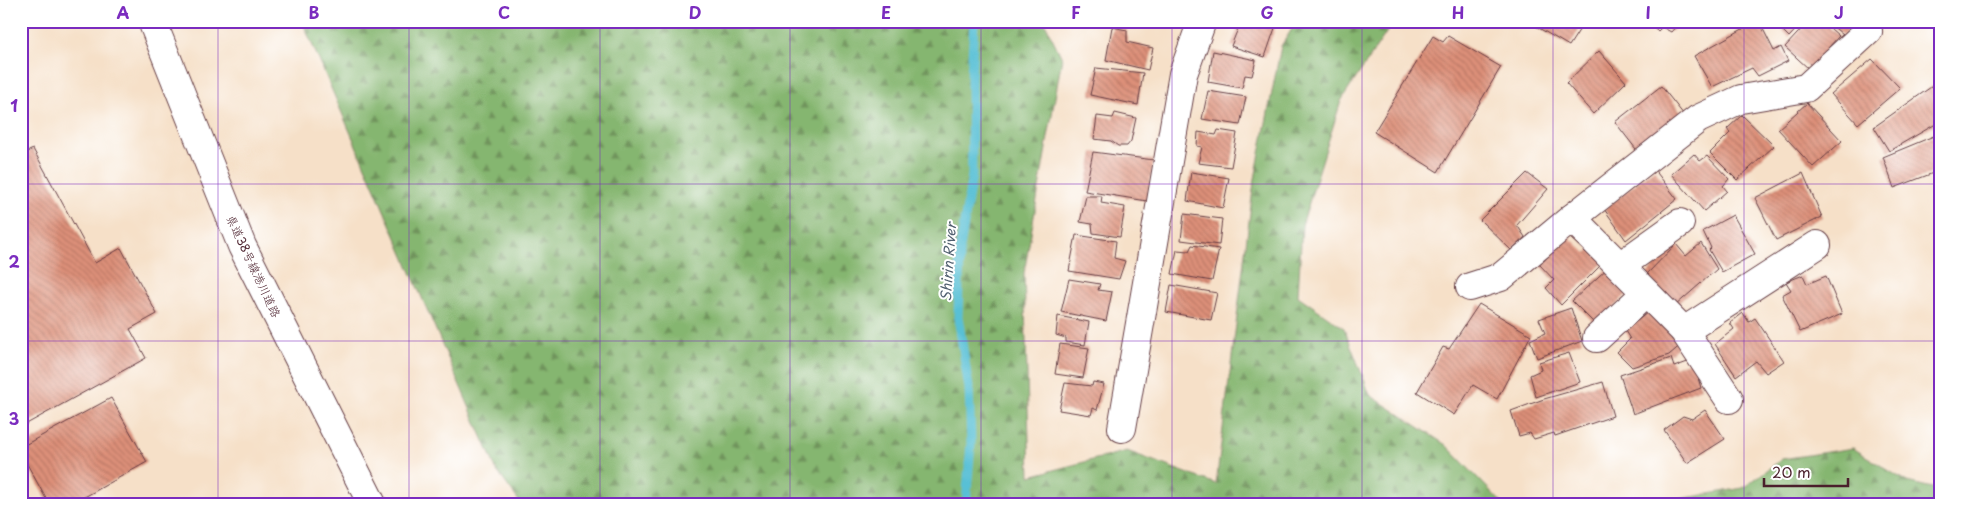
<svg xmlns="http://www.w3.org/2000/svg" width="1962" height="525" font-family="'Playpen Sans','Klee One',sans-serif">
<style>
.forest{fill:url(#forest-firs);stroke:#686a4e}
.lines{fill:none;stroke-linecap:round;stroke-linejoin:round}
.stream{stroke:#58c0d5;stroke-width:9}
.building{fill:url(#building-back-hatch)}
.minor-casing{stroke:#643c43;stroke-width:30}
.primary-casing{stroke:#643c43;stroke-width:30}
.minor{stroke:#fff;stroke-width:28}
.primary{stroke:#fff;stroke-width:28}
.grid{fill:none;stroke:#7b2cbf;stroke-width:1;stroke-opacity:0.55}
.labels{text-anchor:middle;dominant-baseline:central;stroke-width:4;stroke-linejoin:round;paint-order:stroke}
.street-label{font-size:12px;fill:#4a1f2b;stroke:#fff}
.water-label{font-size:14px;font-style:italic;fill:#505f6f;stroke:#fff}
.neatline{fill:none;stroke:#7b2cbf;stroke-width:2}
.grid-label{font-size:16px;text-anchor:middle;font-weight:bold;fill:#7b2cbf}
</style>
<defs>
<pattern id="forest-firs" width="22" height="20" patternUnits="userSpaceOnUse" patternTransform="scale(1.25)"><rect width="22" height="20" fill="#85b670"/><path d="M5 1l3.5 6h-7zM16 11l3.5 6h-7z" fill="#6f935c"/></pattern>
<pattern id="building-back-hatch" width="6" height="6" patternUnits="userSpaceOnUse" patternTransform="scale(1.25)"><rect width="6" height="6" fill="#dd9079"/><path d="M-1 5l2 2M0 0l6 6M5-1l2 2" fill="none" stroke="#b57563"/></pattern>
</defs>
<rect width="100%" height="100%" fill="#fff"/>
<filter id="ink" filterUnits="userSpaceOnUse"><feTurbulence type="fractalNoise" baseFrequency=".02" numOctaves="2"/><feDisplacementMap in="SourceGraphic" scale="10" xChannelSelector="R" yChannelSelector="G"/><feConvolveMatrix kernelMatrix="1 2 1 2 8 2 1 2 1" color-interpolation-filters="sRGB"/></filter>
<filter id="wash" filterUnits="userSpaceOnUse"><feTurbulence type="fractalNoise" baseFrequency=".0096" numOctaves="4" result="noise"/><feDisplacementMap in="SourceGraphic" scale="20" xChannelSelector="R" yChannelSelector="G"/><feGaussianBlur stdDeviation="1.12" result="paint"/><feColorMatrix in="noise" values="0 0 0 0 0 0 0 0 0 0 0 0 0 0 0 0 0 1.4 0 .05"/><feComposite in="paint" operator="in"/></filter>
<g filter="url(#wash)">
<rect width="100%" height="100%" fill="#f6e0c8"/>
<!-- forest -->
<g class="forest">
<path d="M302 21H1044L1062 58 1024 273 1030 476 1127 451 1216 484 1253 189 1281 46 1297 21H1394L1341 101 1302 225 1298 296 1344 328 1370 395 1446 445 1503 504H521L497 471Z"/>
<path d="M1853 448 1907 482 1941 490V504H1651L1743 488 1782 459Z"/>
</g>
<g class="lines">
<!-- stream -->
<path class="stream" d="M966 504 971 443 969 388 958 317 960 248 972 175 971 78 974 21"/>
</g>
<g id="blocks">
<!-- building -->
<g class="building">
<path d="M1136 21H1154L1153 26Z"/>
<path d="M1241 21H1251L1275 28 1265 57 1231 46Z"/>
<path d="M1527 21H1585L1569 46Z"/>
<path d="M1647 21H1681L1671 32 1662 27 1658 31Z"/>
<path d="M1757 21H1759L1774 51 1781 47 1788 61 1758 76 1752 68 1712 87 1694 56Z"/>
<path d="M1773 21H1804L1789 37Z"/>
<path d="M1809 21H1822L1839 36 1809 69 1785 47Z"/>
<path d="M1827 21H1856L1843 35Z"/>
<path d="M1112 27 1127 30V42L1153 48 1148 70 1106 60Z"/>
<path d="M1433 36 1443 42 1448 36 1501 67 1438 172 1374 132Z"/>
<path d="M1213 51 1256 60 1252 76 1245 75 1242 88 1208 82Z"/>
<path d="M1599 51 1626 82 1593 114 1566 83Z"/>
<path d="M1872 59 1900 88 1858 124 1831 94Z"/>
<path d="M1096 68 1143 73 1138 105 1090 95Z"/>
<path d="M1941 80V121L1889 151 1874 127Z"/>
<path d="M1661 86 1684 115 1639 153 1615 122Z"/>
<path d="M1208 91 1246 97 1240 125 1202 119Z"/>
<path d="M1807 103 1842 141 1813 167 1778 129Z"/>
<path d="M1115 113 1136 118 1131 141 1127 146H1118L1111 141 1094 139 1097 116 1113 118Z"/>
<path d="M1742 115 1774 146 1737 180 1710 153 1730 133 1727 129Z"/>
<path d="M1218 130 1237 133 1231 167 1198 163 1202 147 1197 146 1198 132 1216 135Z"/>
<path d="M1941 133V170L1894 188 1883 157Z"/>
<path d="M33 149 95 263 121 248 157 314 130 329 146 358 21 427V155Z"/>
<path d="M1093 152 1154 160 1147 201 1085 191Z"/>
<path d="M1694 154 1700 161 1707 156 1729 179 1723 186 1727 191 1704 211 1671 174Z"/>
<path d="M1654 169 1677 199 1626 240 1604 209Z"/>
<path d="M1191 172 1229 178 1223 208 1187 201Z"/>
<path d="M1527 173 1548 189 1517 225 1525 237 1511 250 1480 220Z"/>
<path d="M1803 173 1822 217 1776 240 1755 198Z"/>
<path d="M1086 196H1102L1101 203 1125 207 1120 237 1093 233 1092 224 1080 222Z"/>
<path d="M1184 214 1222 219 1219 245 1181 240Z"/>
<path d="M1733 215 1755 254 1722 272 1709 250 1711 248 1703 231Z"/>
<path d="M1076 235 1116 241 1114 258 1125 261 1119 279 1069 271Z"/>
<path d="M1567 235 1586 253 1593 247 1606 260 1561 305 1546 288 1554 280 1540 265Z"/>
<path d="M1701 243 1717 269 1675 306 1646 275 1676 244 1686 256Z"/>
<path d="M1192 245 1219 249 1212 281 1172 274 1177 250 1189 251Z"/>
<path d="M1611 265 1633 288 1596 325 1572 301Z"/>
<path d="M1803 275 1807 284 1826 276 1842 314 1800 332 1782 295 1791 290 1786 282Z"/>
<path d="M1069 279 1100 284 1098 290 1112 292 1106 321 1061 312Z"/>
<path d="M1171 285 1217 293 1211 320 1166 312Z"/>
<path d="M1479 304 1531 335 1497 399 1473 385 1454 415 1417 392 1443 347 1449 349Z"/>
<path d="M1571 308 1582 341 1537 358 1530 340 1545 333 1539 319Z"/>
<path d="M1653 308 1683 343 1669 355 1632 367 1617 352 1630 339 1625 331Z"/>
<path d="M1743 313 1749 322 1755 318 1784 361 1766 373 1756 361 1736 376 1715 344 1734 329 1730 323Z"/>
<path d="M1058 316 1089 322 1085 345 1066 342V338L1056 335Z"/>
<path d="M1060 344 1089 348 1083 378 1055 374Z"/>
<path d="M1569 353 1580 382 1536 397 1530 375 1541 370 1539 362Z"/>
<path d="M1671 358 1674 367 1693 360 1701 388 1633 414 1620 375Z"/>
<path d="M1093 382 1104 384 1097 410 1093 408 1091 415 1059 410 1065 383 1092 386Z"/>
<path d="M1603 382 1613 416 1555 436 1554 433 1534 439 1530 433 1519 436 1511 411 1544 399Z"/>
<path d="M111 398 147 462 72 504H49L21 453V447Z"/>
<path d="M1705 410 1725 439 1687 463 1664 430 1683 416 1692 419Z"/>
</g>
</g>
</g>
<g filter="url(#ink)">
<use href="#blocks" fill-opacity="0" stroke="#643c43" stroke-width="1"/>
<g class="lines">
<!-- minor casing -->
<g class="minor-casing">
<g id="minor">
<path d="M1572 218 1684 331 1729 399"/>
<path d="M1620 266 1680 223"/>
<path d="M1470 287 1501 277 1572 218 1698 119 1741 99 1806 88 1868 31 1865 21"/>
<path d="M1684 331 1817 245"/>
<path d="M1597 338 1646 293"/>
<path d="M1122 428 1183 74 1202 21"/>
</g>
</g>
<!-- primary casing -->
<g class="primary-casing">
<path id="primary" d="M152 21 242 246 372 504"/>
</g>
<!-- minor -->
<use href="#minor" class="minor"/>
<!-- primary -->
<use href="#primary" class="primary"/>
</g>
</g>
<!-- grid -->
<path class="grid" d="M218 21V504M409 21V504M600 21V504M790 21V504M981 21V504M1172 21V504M1362 21V504M1553 21V504M1744 21V504M21 184H1941M21 341H1941"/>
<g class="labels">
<!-- street labels -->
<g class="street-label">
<text transform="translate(254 266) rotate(65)">県道38号線港川道路</text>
</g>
<!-- water labels -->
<g class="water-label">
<text transform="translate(948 262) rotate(-86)">Shirin River</text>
</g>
</g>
<!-- margin -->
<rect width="1962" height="525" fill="none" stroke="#fff" stroke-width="55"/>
<!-- scale -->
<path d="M1764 478v8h84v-8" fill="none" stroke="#4a1f2b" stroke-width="2.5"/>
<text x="1772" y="478" font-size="15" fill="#4a1f2b" stroke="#ffffff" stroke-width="4" paint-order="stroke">20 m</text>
<rect x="28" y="28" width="1906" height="470" class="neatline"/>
<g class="grid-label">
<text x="123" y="19">A</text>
<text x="314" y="19">B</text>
<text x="504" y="19">C</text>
<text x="695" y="19">D</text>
<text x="886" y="19">E</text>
<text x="1076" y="19">F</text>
<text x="1267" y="19">G</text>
<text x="1458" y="19">H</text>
<text x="1648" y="19">I</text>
<text x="1839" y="19">J</text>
<text x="14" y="112">1</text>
<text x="14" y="268">2</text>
<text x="14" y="425">3</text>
</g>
</svg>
